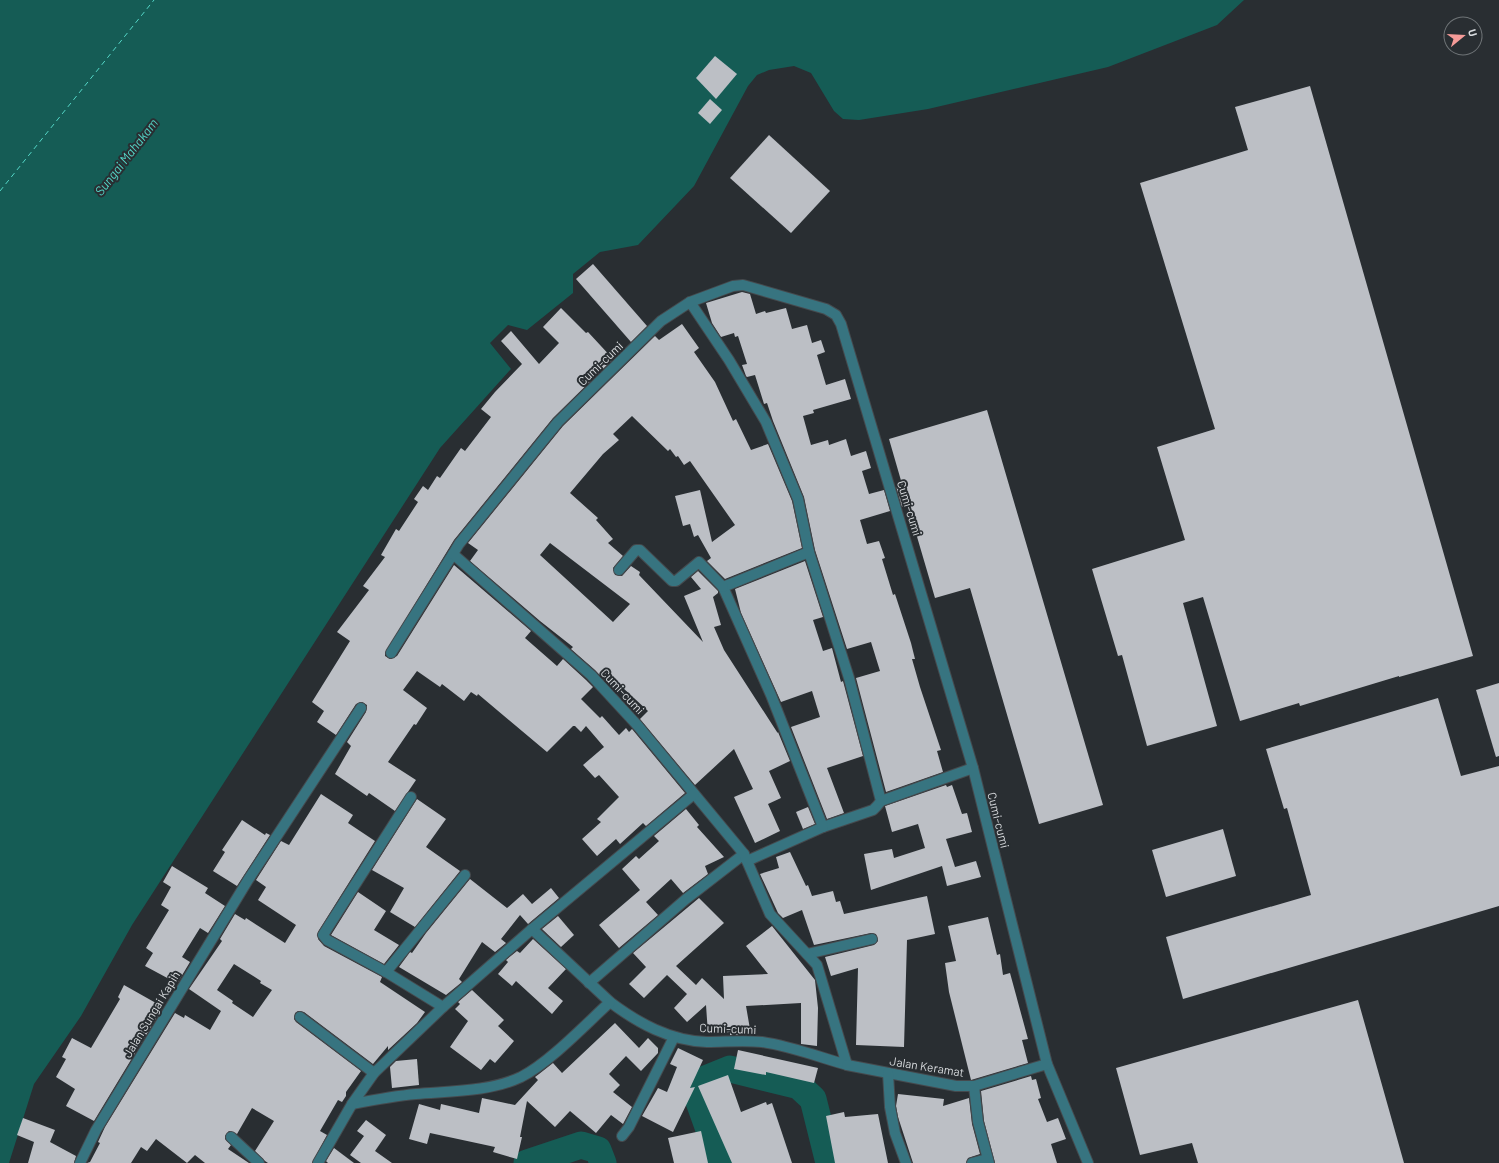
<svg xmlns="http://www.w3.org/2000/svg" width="1499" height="1163" font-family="Barlow,sans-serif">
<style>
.water{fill:#155c55}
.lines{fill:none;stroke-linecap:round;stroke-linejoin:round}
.river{stroke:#155c55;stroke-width:27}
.ferry{stroke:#54d6c7;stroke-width:1;stroke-dasharray:5 4;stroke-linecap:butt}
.building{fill:#bcbfc5;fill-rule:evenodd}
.minor-casing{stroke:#454a4e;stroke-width:12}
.minor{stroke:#377480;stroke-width:10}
.labels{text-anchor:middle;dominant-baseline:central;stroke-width:4;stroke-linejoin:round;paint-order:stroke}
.street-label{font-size:12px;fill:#d9dcdf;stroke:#292e32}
.water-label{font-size:13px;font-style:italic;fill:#54d6c7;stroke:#292e32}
</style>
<rect width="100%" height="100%" fill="#292e32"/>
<!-- water -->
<path class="water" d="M0 0H1244L1217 25 1108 67 928 109 859 120 843 119 834 111 811 73 794 66 769 70 757 75 748 86 694 186 638 245 600 252 573 274V293L527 330 508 325 490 343 511 369 440 448 132 925 81 1016 34 1084 9 1163H0Z"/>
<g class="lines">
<!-- river -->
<g class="river">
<path d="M527 1163 581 1145 598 1150 603 1163"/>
<path d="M721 1163 698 1099V1082L730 1069 799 1086 813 1099 829 1163"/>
</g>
<!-- ferry -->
<path class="ferry" d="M0 191 154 0"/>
</g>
<!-- building -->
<g class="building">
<path d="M715 56 737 74 716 99 696 78Z"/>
<path d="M1310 86 1473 656 1399 677V676L1300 706 1299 703 1240 721 1203 597 1183 603 1217 726 1147 746 1122 655 1118 656 1092 569 1185 540 1157 447 1215 429 1140 183 1248 150 1235 107Z"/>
<path d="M710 99 722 110 710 124 698 113Z"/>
<path d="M769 135 830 191 791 233 730 178Z"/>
<path d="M593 264 647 326 631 342 576 279Z"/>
<path d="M742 292 750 294 756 314 765 311 766 313 786 308 792 329 807 325 812 343 821 340 825 352 817 355 826 385 845 379 851 399 813 410 814 413 803 416 811 445 828 440 829 445 846 439 851 456 866 451 871 468 862 471 869 494 884 490 890 511 860 520 867 544 879 541 885 558 882 559 893 595 895 594 911 643 915 659H912L920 687 941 750 937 751 943 772 886 792 856 678 880 671 871 642 847 649 815 550 804 497 773 421 767 403 764 404 755 375 747 377 746 376 742 365 747 364 738 336 735 337 734 333 721 337 712 323 706 303Z"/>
<path d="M561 308 586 333 588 332 613 359 553 418 454 540 385 653V656L390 659 397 656 454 565 531 631 525 638 557 666 563 659 586 680 593 687 581 699 600 718 602 716 619 735 626 728 629 732 632 729 685 793 646 826 643 823 620 844 616 839 597 856 582 839 601 822 597 819 619 797 599 775 595 778 583 765 604 747 586 726 581 732 575 726H573L547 752 478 694 477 696 471 692 464 701 442 684 440 687 417 671 403 690 427 708 416 725 414 724 388 762 416 780 395 811 369 793 367 796 335 774 351 746 347 742 366 712 367 705 362 702 356 704 336 735 317 722 324 711 312 702 350 641 337 632 369 590 363 586 385 557 381 555 396 529 399 531 418 502 414 499 423 486 428 490 437 476 440 478 461 448 465 451 491 417 481 409 495 392 522 364 501 341 511 331 539 364 559 343 543 327Z"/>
<path d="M682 324 699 348 694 352 715 382 733 421 736 419 751 450 768 444 792 501 802 548 725 579 707 561 711 558 698 535 694 537 690 524 683 526 675 496 700 490 712 542 735 525 690 461 684 465 678 456 676 457 670 449 668 451 632 416 613 434 619 440 603 454 570 493 598 518 596 520 613 539 608 543 623 556 613 568 615 575 622 576 631 566 640 572 639 575 703 642 684 596 701 589 691 577 698 571 718 591V593L713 597 721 625 714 627 724 650 777 732 778 733V732L790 761 769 771 781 798 768 804 780 831 755 843 734 797 753 789 734 749 695 785 640 719 648 711 622 687 617 693 595 670 571 649 573 647 540 621 470 561 478 550 468 543 563 426 655 336 659 340ZM550 543 630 604 613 622 540 555Z"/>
<path d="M987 410 1103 805 1039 824 970 588 935 598 908 506 902 507 896 486 902 484 889 439Z"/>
<path d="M805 561 823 617 813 620 823 651 832 648 841 682 843 681 863 756 827 768 844 813 827 819 791 727 820 717 812 691 781 702 741 613 735 589Z"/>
<path d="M1499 683V756L1496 757 1476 690Z"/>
<path d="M1438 698 1461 776 1499 766V906L1183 999 1166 937 1311 895 1287 808 1284 809 1266 749Z"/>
<path d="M946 785 947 787 952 785 962 814 967 813 972 832 946 839 955 867 976 861 981 877 947 886 942 866 871 890 864 854 892 849 894 858 925 848 918 824 892 832 885 806Z"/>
<path d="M321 794 353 815 348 823 375 841 318 932V939L324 946 382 977 380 982 425 1012 417 1023 388 1050V1046L373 1064 304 1012 298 1011 295 1013 294 1019 296 1022 361 1071 346 1092V1096L342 1102 338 1100 320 1131 327 1135 312 1163H268L265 1161 255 1151 274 1121 252 1108 237 1134 229 1131 225 1136V1139L231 1145 228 1149 249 1163H205L195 1155 187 1163 156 1139 147 1151 141 1147 131 1163H87L90 1162 100 1143 98 1142 105 1127 175 1013 184 1018 185 1015 210 1030 221 1011 189 989 222 941 220 939 235 914 245 920 246 918 285 943 296 925 258 900 266 887 256 880 281 841 289 845ZM234 964 261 981 260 983 272 990 253 1017 232 1003 233 1001 217 990Z"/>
<path d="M417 799 446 819 426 847 460 871 415 927 390 912 404 888 372 870Z"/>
<path d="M808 807 815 824 803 829 796 812Z"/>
<path d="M686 809 699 825 697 827 724 857 705 866 708 874 683 893 671 879 646 902 658 915 619 948 599 925 640 890 622 869 636 856 639 859 659 841 654 836Z"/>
<path d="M242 820 265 835 266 833 270 835 237 886 213 871 225 852 222 850Z"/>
<path d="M1223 829 1236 876 1166 897 1152 850Z"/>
<path d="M790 852 806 886 808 885 812 896 833 891 836 902 840 901 844 914 927 896 935 934 907 940 904 1047 856 1045 858 968 831 976 825 957 874 945 878 941 876 934 871 933 814 945 802 910 783 918 778 913 760 874 779 868 776 857Z"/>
<path d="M172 866 208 888 205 893 225 906 208 933 200 928 182 957 190 962 178 982 172 978 171 980 145 966 153 953 146 948 169 910 161 905 171 887 163 882Z"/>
<path d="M470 879 507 908 523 894 532 904 551 888 559 898 528 924 520 915 501 939 506 943 495 952 482 942 459 979 462 982 446 995 399 967 410 952 412 953 426 933Z"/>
<path d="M358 892 386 911 374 930 399 945 384 964 331 935Z"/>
<path d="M699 898 724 923 676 966 696 985 702 978 724 999 723 976 768 974 746 946 772 926 815 980 818 1008 817 1046 801 1044V1003L746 1006 751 1035H730V1032L708 1034 706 1005 687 1022 674 1008 687 994 667 975 644 998 629 984 646 967 633 953Z"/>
<path d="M558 916 574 935 561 947 542 929Z"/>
<path d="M988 917 997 955 1000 954 1003 975 1010 973 1028 1039 1022 1040 1028 1063 971 1080 949 992 945 963 956 961 948 926Z"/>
<path d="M533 939 566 969 548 988 563 1001 552 1014 516 981 512 986 498 974 508 962 506 960 517 951 520 953Z"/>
<path d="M124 985 163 1007 94 1121 66 1106 75 1089 56 1077 66 1059 62 1057 72 1038 91 1048 120 999 118 997Z"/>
<path d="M472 990 504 1020 498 1026 514 1041 495 1063 490 1059 481 1070 450 1047 468 1021 455 1009 460 1004 458 1002Z"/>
<path d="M1358 1000 1404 1163H1198L1192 1143 1140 1155 1116 1068Z"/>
<path d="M615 1023 639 1048 648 1038 658 1048V1053L641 1071 626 1056 609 1074 620 1085 613 1092 632 1107 623 1124 611 1115 596 1133 570 1111 555 1127 527 1101 520 1137H522L517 1159 493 1152 495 1147 430 1133 427 1144 409 1139 419 1104 440 1110 441 1104 479 1113 482 1098 515 1105 538 1080 535 1077 539 1074 553 1063 562 1073Z"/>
<path d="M678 1048 703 1060 690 1088 695 1087 673 1132 642 1116 658 1088 667 1092 677 1067 670 1064Z"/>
<path d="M738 1050 818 1068 814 1083 766 1072V1075L734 1069Z"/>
<path d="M417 1059 419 1085 392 1088 390 1067 396 1061Z"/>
<path d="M728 1075 741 1112 766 1102 767 1105 772 1103 792 1163H732L698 1086Z"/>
<path d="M1031 1076 1032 1080 1036 1079 1041 1098 1038 1099 1047 1122 1058 1118 1066 1139 1051 1144 1057 1163H995L984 1121 981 1091Z"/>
<path d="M898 1094 944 1099 943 1106 969 1098 972 1124 980 1154 968 1158 966 1163H913L898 1117 896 1106Z"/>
<path d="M844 1112 845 1117 878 1114 888 1163H835L826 1116Z"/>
<path d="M23 1118 55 1130 50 1142 76 1156 74 1163H28L34 1142 17 1135Z"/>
<path d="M366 1120 386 1135 375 1151 392 1163H361L350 1155 364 1136 357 1131Z"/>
<path d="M701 1131 708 1163H674L668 1138Z"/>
<path d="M334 1148 354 1163H328L326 1161Z"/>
</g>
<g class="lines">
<!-- minor casing -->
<g class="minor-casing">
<g id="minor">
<path d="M690 302 729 360 766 422 798 499 809 552 849 678 881 801 877 806 873 810 823 827 747 861"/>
<path d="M809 552 723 587 771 695 823 827"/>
<path d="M619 570 636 550H640L672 581H676L699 562 723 587"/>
<path d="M391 653 453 554"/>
<path d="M411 797 323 935 327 940 386 972 443 1007"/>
<path d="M881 801 973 768"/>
<path d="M807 954 872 939"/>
<path d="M386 972 465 875"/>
<path d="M589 983 686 899 744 854"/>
<path d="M610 1002C638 1023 670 1041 707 1042 725 1042 743 1040 762 1042 790 1046 819 1057 847 1065L817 965 770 914 744 854 638 726 591 675 453 554 459 544 558 422 661 321 690 302 733 286 743 285 826 309 836 315 841 324 973 768 1047 1064 1088 1163"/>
<path d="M300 1017 374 1073"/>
<path d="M847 1065 956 1086H974L1047 1064"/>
<path d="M888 1073 890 1107 895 1133 906 1163"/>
<path d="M974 1086 978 1122 989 1163"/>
<path d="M352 1104C373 1100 394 1096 416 1094 450 1091 489 1092 521 1077 549 1063 586 1024 610 1002L532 929 694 794"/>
<path d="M622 1136 629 1127 674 1037"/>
<path d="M231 1137 259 1163"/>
<path d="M80 1163 96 1130 248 880 361 708"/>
<path d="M318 1163 352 1104 374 1073 443 1007 532 929"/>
<path d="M972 1163 987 1159"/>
</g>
</g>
<!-- minor -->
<use href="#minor" class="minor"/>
</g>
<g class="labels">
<!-- street labels -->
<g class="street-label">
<text transform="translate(600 363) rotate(-44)">Cumi-cumi</text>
<text transform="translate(910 508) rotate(73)">Cumi-cumi</text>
<text transform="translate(623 691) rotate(47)">Cumi-cumi</text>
<text transform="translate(999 820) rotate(76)">Cumi-cumi</text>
<text transform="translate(151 1014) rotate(-59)">Jalan Sungai Kapih</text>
<text transform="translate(728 1028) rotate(2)">Cumi-cumi</text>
<text transform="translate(927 1066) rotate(9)">Jalan Keramat</text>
</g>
<!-- water labels -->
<g class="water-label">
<text transform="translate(126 157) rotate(-52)">Sungai Mahakam</text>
</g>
</g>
<!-- north arrow -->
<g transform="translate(1463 36) rotate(72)"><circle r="19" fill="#292e32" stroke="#6f7477"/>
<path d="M0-3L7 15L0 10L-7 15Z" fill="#f59b98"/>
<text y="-6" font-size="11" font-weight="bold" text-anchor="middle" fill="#d9dcdf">U</text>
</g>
</svg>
